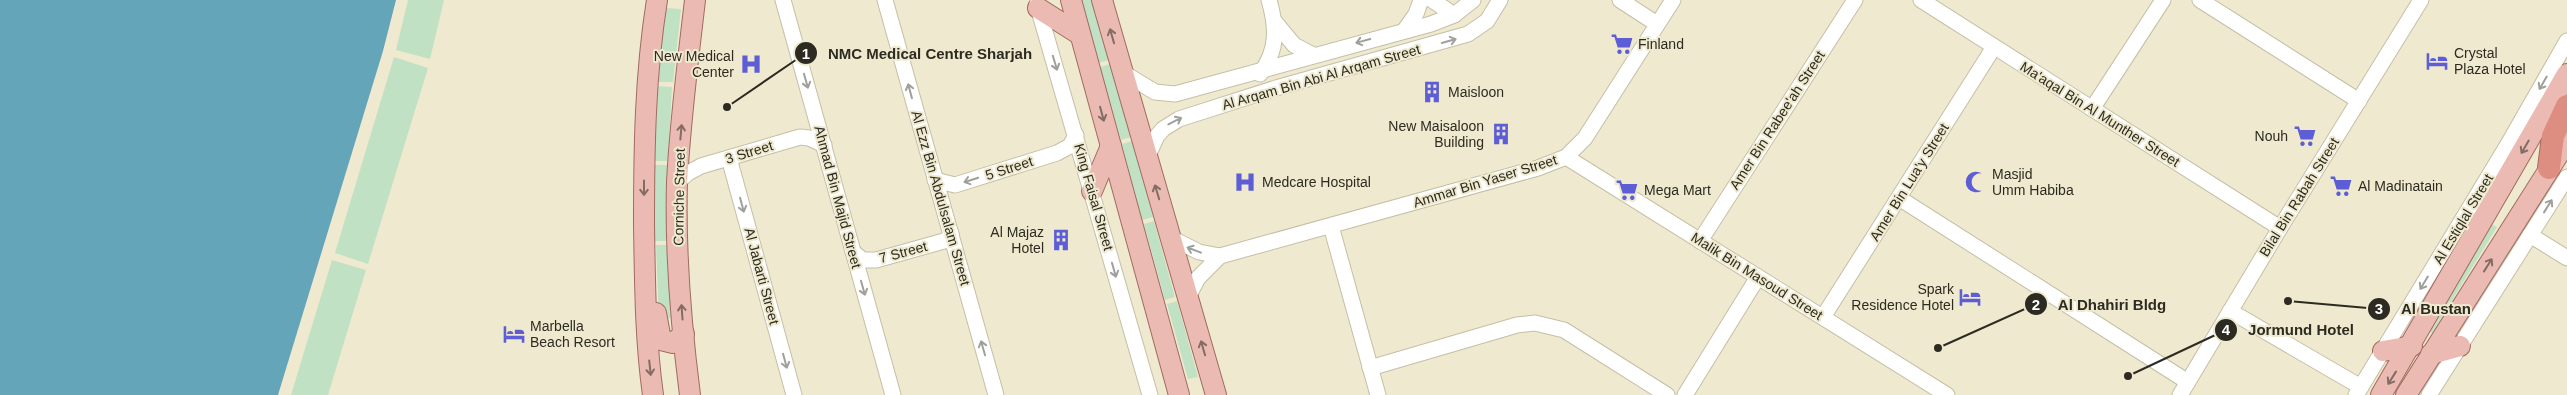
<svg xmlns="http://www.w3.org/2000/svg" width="2567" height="395" font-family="Helvetica,sans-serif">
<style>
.green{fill:#c0e1c3}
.water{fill:#65a5b9}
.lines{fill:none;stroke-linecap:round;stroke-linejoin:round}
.minor-casing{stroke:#c4bfa5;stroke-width:17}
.major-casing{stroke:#a06b5f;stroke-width:22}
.highway-casing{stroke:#a06b5f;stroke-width:24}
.minor{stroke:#fff;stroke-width:15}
.major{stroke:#ebbbb3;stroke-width:20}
.highway{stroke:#de8e81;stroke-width:22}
.oneway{stroke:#826c63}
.oneway2{stroke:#a0a09b}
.labels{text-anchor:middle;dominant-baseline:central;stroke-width:4;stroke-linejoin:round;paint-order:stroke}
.poi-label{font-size:14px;fill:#2d2b21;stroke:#efeacf;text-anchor:start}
.street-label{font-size:14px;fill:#2d2b21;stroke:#efeacf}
.leader{fill:none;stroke:#2d2b21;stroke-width:2}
.callout-dot{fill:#2d2b21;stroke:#efeacf;stroke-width:2}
.mark-label{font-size:15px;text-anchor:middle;font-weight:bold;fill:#fff}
.callout-label{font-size:15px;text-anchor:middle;font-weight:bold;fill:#2d2b21;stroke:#efeacf;stroke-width:4;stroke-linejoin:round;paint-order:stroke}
</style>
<rect width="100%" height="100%" fill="#efeacf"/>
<!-- green -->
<g class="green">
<path d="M408 0H444L430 59 396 50Z"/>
<path d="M1081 0H1092L1109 60 1098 63Z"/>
<path d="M666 8 681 9 673 82H656Z"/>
<path d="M394 57 428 68 368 264 335 253Z"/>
<path d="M1110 64 1131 137 1121 140 1100 67Z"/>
<path d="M655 86 672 87 668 161H652Z"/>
<path d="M1132 141 1153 217 1142 220 1122 144Z"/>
<path d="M652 165H668L667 241H655V194Z"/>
<path d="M1154 221 1175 297 1165 300 1144 224Z"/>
<path d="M2491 224 2497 227 2432 333 2427 330Z"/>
<path d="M656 245H667L671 318 659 319Z"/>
<path d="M332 260 366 270 328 395H291Z"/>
<path d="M1177 301 1198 377 1188 379 1167 304Z"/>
</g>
<!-- water -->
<path class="water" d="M0 0H396L383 51 278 395H0Z"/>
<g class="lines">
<!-- minor casing -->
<g class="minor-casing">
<g id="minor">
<path d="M783 0 893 395"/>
<path d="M885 0 996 395"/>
<path d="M1432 0 1454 15"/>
<path d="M1620 0 1657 24"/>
<path d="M1921 0 2280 228"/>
<path d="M2200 0 2359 101"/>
<path d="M1037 4 1150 395"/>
<path d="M1275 22 1294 45 1313 55"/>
<path d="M1404 31 1416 14 1421 0"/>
<path d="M1122 72 1155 92 1175 94 1431 24 1454 15 1473 0"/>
<path d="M1260 74C1278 50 1277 28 1269 0"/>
<path d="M2092 109 2163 0"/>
<path d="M1566 157 1947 395"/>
<path d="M729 158 794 395"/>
<path d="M1147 158 1157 136 1163 129 1179 119 1276 88 1468 34 1487 21 1500 0"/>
<path d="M935 180 955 185 1057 153 1070 146 1076 135"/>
<path d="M677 183 688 173 701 166 800 137 809 138 824 145"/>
<path d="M1899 198 2188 382"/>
<path d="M1331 226 1378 395"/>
<path d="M2530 235 2567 258"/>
<path d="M1171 238 1199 252 1220 256"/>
<path d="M1700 241 1855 0"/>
<path d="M853 252 863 260H876L944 241 949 238 951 233"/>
<path d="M1188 297 1198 278 1220 256 1538 168 1566 157 1585 138 1673 0"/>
<path d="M2230 311 2361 387"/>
<path d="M1823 317 1994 47"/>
<path d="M1370 368 1517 325 1535 323 1564 330 1667 395"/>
<path d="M1685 395 1758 277"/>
<path d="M2180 395 2280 228 2421 0"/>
<path d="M2356 395 2507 146 2567 41"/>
<path d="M2429 395 2567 177"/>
</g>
</g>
<!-- major casing -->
<g class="major-casing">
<g id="major">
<path d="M1071 0 1179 395"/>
<path d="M1102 0 1216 395"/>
<path d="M1038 8 1079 34"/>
<path d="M1092 191 1111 146"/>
<path d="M656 313 661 340 673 343 684 334"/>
<path d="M2383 351 2412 346"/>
<path d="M2431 354 2460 346"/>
<path d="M653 395C645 338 645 281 644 224 644 149 645 75 657 0"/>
<path d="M690 395C681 325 675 253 677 182 680 121 688 61 695 0"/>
<path d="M2381 395 2567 74"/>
<path d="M2406 395 2567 141"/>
</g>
</g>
<!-- highway casing -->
<g class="highway-casing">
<path id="highway" d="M2549 168 2553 136 2567 106"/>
</g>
<!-- minor -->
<use href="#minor" class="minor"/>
<!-- major -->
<use href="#major" class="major"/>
<!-- highway -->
<use href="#highway" class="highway"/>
</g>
<!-- one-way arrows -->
<defs><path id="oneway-shaft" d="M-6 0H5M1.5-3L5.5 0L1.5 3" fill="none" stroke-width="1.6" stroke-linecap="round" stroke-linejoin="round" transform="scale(1.25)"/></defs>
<g class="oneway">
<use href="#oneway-shaft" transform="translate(1112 36) rotate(-106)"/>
<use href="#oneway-shaft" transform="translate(1102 114) rotate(75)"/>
<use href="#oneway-shaft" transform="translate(681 132) rotate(-85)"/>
<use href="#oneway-shaft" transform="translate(2525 147) rotate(120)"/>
<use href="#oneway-shaft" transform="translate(644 188) rotate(90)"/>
<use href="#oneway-shaft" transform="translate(1157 192) rotate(-107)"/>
<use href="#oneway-shaft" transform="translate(2488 265) rotate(-58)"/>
<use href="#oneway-shaft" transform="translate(682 312) rotate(-94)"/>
<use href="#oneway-shaft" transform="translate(1203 348) rotate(-106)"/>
<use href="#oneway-shaft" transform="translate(650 368) rotate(84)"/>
<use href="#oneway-shaft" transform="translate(2392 378) rotate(122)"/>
</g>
<g class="oneway2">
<use href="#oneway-shaft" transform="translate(1363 41) rotate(165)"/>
<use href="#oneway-shaft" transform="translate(1449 41) rotate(-16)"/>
<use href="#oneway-shaft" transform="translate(1055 63) rotate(73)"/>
<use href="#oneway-shaft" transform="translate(806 81) rotate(74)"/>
<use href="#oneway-shaft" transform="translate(2543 83) rotate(120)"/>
<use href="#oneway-shaft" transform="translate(910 91) rotate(-105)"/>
<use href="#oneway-shaft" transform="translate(1175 121) rotate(-27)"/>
<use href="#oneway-shaft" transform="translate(971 180) rotate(162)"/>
<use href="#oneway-shaft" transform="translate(742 205) rotate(75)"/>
<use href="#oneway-shaft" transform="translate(2548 206) rotate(-58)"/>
<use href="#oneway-shaft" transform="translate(1194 250) rotate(-159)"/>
<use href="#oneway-shaft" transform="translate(1114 270) rotate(74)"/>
<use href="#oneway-shaft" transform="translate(2424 283) rotate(121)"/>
<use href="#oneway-shaft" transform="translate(863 288) rotate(74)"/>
<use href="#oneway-shaft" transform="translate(983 348) rotate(-106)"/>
<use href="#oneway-shaft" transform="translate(785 361) rotate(75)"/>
</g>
<!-- icons -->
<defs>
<g id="supermarket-bare" transform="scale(1.725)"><path d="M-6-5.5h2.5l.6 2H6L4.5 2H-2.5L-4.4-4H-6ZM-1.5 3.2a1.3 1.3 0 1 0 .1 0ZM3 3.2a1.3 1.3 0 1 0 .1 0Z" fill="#5d5dd5" stroke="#efeacf" stroke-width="2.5" paint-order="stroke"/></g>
<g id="hotel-bare" transform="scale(1.725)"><path d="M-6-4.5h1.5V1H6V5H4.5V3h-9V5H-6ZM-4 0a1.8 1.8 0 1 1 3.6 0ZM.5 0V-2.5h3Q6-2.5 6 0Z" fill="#5d5dd5" stroke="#efeacf" stroke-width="2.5" paint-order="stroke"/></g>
<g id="hospital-bare" transform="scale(1.725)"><path d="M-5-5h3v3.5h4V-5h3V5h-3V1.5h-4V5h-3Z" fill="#5d5dd5" stroke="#efeacf" stroke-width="2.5" paint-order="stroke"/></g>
<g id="building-bare" transform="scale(1.725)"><path d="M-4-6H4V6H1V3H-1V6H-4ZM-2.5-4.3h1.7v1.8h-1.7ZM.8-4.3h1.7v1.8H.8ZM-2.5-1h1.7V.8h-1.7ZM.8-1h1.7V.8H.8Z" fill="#5d5dd5" stroke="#efeacf" stroke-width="2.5" paint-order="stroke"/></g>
<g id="mosque-bare" transform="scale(1.725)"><path d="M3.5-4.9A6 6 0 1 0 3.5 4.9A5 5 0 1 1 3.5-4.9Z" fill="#5d5dd5" stroke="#efeacf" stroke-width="2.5" paint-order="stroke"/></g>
</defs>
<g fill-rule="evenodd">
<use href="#supermarket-bare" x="1622" y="44"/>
<use href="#hotel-bare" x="2437" y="61"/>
<use href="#hospital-bare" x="751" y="64"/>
<use href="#building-bare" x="1432" y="92"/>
<use href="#building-bare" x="1501" y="134"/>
<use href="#supermarket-bare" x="2305" y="136"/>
<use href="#hospital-bare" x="1245" y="182"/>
<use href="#mosque-bare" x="1976" y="182"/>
<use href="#supermarket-bare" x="2341" y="186"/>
<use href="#supermarket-bare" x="1627" y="190"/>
<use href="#building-bare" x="1061" y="240"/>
<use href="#hotel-bare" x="1970" y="297"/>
<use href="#hotel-bare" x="514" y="334"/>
</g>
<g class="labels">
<!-- poi labels -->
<g class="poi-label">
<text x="1638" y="44">Finland</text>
<text x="2454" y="53">Crystal<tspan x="2454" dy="16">Plaza Hotel</tspan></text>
<text x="734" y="56" text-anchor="end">New Medical<tspan x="734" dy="16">Center</tspan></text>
<text x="1448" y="92">Maisloon</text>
<text x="1484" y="126" text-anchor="end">New Maisaloon<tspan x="1484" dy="16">Building</tspan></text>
<text x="2288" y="136" text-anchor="end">Nouh</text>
<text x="1992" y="174">Masjid<tspan x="1992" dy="16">Umm Habiba</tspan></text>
<text x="1262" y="182">Medcare Hospital</text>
<text x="2358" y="186">Al Madinatain</text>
<text x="1644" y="190">Mega Mart</text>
<text x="1044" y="232" text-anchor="end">Al Majaz<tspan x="1044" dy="16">Hotel</tspan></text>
<text x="1954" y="289" text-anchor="end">Spark<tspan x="1954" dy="16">Residence Hotel</tspan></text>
<text x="530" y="326">Marbella<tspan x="530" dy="16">Beach Resort</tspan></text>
</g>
<!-- street labels -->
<g class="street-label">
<text transform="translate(1321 77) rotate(-16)">Al Arqam Bin Abi Al Arqam Street</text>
<text transform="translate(2100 114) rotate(32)">Ma'aqal Bin Al Munther Street</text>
<text transform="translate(1777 120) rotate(-57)">Amer Bin Rabee'ah Street</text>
<text transform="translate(749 152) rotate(-17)">3 Street</text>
<text transform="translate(1009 168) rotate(-18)">5 Street</text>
<text transform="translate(1485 181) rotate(-17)">Ammar Bin Yaser Street</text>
<text transform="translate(1909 182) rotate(-58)">Amer Bin Lua'y Street</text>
<text transform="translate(679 197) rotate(-89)">Corniche Street</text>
<text transform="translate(838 197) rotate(75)">Ahmad Bin Majid Street</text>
<text transform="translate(1094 197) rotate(74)">King Faisal Street</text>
<text transform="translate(2299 197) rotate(-58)">Bilal Bin Rabah Street</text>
<text transform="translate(941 198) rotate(74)">Al Ezz Bin Abdulsalam Street</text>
<text transform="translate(2463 219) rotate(-59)">Al Estiqlal Street</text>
<text transform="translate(903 252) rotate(-15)">7 Street</text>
<text transform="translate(762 276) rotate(75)">Al Jabarti Street</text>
<text transform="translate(1757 276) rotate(32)">Malik Bin Masoud Street</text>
</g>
</g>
<!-- callouts -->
<path class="leader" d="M727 107L806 53M1938 348L2036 304M2288 301L2379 309M2128 376L2226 330"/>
<g class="callout-dot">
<circle cx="727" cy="107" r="5"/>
<circle cx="1938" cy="348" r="5"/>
<circle cx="2288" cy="301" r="5"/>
<circle cx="2128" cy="376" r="5"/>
<circle cx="806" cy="53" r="12"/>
<circle cx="2036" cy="304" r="12"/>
<circle cx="2379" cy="309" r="12"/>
<circle cx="2226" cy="330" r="12"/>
</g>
<g class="mark-label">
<text x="806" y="59">1</text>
<text x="2036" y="310">2</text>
<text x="2379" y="314">3</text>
<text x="2226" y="335">4</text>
</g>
<g class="callout-label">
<text x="930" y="59">NMC Medical Centre Sharjah</text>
<text x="2112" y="310">Al Dhahiri Bldg</text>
<text x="2436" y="314">Al Bustan</text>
<text x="2301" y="335">Jormund Hotel</text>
</g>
</svg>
